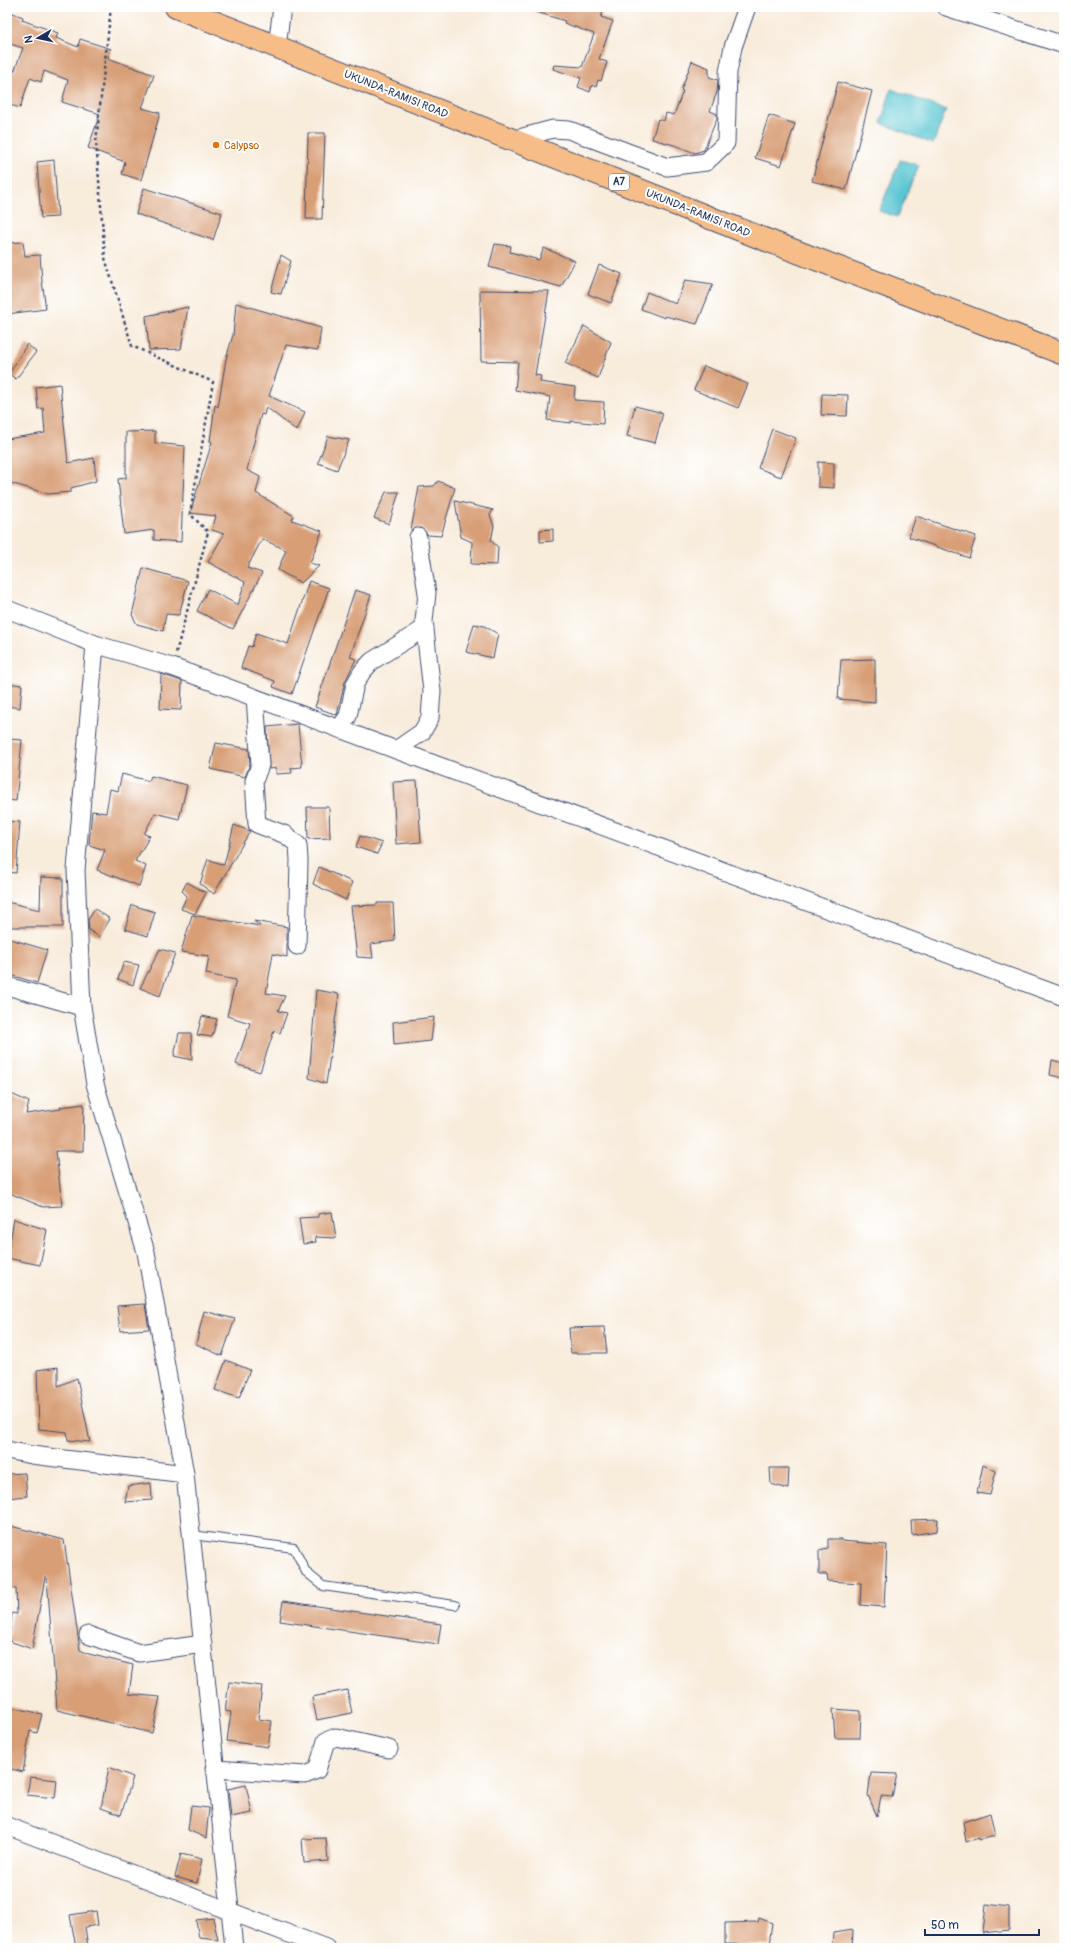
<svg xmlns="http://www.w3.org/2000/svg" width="1071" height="1955" font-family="Pangolin,sans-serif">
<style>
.water{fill:#5ac6d1;stroke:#3a7a98}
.building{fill:#d89f77}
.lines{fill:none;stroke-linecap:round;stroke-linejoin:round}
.lane-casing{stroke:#3c4b71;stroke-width:10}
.street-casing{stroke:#3c4b71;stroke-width:19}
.highway-casing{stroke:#3c4b71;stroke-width:24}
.path{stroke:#3c4b71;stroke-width:2.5;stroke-dasharray:3 3;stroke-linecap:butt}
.lane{stroke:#fff;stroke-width:8}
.street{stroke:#fff;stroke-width:17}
.highway{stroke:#f7bd88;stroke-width:22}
.food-dot{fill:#e8710a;stroke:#fff;stroke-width:1.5}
.labels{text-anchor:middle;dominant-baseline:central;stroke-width:4;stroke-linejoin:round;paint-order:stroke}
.shield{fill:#fff;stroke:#5f6d8e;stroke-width:1}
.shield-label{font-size:10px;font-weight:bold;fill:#1b2f5e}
.street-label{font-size:11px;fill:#1b2f5e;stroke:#fff}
.food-label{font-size:11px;fill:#c56008;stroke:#fff;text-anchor:start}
</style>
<rect width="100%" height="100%" fill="#fff"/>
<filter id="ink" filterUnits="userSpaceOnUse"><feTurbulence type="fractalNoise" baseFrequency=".025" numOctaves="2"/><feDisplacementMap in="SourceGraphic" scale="8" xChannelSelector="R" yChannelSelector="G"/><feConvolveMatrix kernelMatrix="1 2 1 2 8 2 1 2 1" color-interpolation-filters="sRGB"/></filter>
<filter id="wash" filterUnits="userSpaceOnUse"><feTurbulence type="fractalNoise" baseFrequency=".012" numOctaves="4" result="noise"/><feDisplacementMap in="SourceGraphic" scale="16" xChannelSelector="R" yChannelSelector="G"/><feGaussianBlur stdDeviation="0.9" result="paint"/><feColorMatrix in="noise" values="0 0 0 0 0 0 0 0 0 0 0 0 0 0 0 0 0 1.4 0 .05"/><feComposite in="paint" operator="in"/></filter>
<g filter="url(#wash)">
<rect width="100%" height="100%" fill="#f8ecdb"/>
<!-- water -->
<g class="water">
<path d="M891 89 946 110 933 144 881 123Z"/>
<path d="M900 160 919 165 897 217 879 211Z"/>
</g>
<g id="blocks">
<!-- building -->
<g class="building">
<path d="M531 7H605L601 17 613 21 599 59 607 62 601 81 598 80 596 87 592 85 590 92 578 87 581 78 553 69 554 65 582 67 594 34 564 23 565 21 530 10Z"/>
<path d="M7 11 23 17 22 20 58 33 56 38 78 47 80 39 111 49 108 58 154 75 142 108 160 113 141 180 122 174 125 162 88 148 100 114 62 102 68 80 44 71 41 82 30 78 20 108 7 104V70L14 72 23 48 7 43Z"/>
<path d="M692 61 709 68V77L718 80 717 92 710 111 717 114V118L704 150 695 153 674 145 652 139 658 119 664 121 666 113 674 115 683 91 681 90Z"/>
<path d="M838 82 872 91 846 190 812 181Z"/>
<path d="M769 115 795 124 781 166 755 158Z"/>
<path d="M308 133H325L322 219H306Z"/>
<path d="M54 160 58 217 41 218 37 162Z"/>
<path d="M144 188 222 213 213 240 136 214Z"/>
<path d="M23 242 25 256 40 255 42 281 46 309 7 314V243Z"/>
<path d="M495 244 511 246 510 252 539 260 544 248 575 261 561 287 489 267Z"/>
<path d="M281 255 291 261 281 294 271 292Z"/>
<path d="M599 265 622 274 611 303 588 294Z"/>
<path d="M685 280 713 284 697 324 665 316V318L641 309 647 292 676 304Z"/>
<path d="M480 290 549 291 535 375 541 376 540 382 575 387 574 400 604 402 603 424 571 421V423L547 420 550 397 515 390 518 362 481 361Z"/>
<path d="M236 303 321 328 318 350 286 345 269 396 305 412 297 431 266 407 264 415 261 414 247 470 260 477 256 493 294 516 292 520 322 531 310 563 319 566 301 583 278 570 286 550 262 539 247 568 262 573 233 629 197 611 208 589 238 605 245 582 208 562 224 534 212 530 216 516 190 513 212 442 210 441 215 405 218 407 226 359 233 335Z"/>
<path d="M188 307 181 349 149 350 146 316Z"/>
<path d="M584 326 611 342 598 378 565 363Z"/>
<path d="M27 344 36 352 16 379 9 374Z"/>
<path d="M704 366 748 384 738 408 694 390Z"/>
<path d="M60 384 68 463 94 458 96 481 71 488V492L48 494 7 482V439L45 433 43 408 38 409 36 387Z"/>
<path d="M822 394 848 395 847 416 821 415Z"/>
<path d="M635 406 663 413 655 443 627 436Z"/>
<path d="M772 429 796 438 781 477 758 468Z"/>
<path d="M155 431V443L185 446 181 542 154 540V530L124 534 118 479 126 478V432Z"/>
<path d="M328 436 349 440 337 470 318 463Z"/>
<path d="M818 462 834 463V488L818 487Z"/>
<path d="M438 481 455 488 441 536 428 535 421 528 411 530 419 487 434 486Z"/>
<path d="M386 492H399L389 524 374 518Z"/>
<path d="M455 501 493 510 490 515 494 526 491 541 498 547 497 565 471 564 472 542 461 537Z"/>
<path d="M916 516 976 536 969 558 909 537Z"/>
<path d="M553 529V541L540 542V530Z"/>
<path d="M143 568 188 581 179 615 166 614 163 631 137 624 132 615Z"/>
<path d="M309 581 329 588 292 694 273 687 275 681 241 668 248 646 252 647 256 633 288 644Z"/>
<path d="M355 590 371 595 350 657 356 659 345 682 337 715 315 707Z"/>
<path d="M474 624 484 626 498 634 493 658 466 652Z"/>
<path d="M875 659V702L838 699 841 660Z"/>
<path d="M161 674 182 681 181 710 160 709Z"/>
<path d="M7 683 22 685 20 708 7 706Z"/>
<path d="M298 724 302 767 291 768 292 773 276 774V768L269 769 267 727Z"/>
<path d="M7 739 22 740 16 801 7 800Z"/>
<path d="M216 743 249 749 250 764 245 777 210 769Z"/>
<path d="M122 774 149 781 151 776 187 785 179 819 155 813 144 834 150 836 135 861 146 866 139 886 97 870 105 850 89 845 92 811 106 813 110 789 118 791Z"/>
<path d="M417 781 421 842 396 844 393 782Z"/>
<path d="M307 807H329L330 838 308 839Z"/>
<path d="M7 821 20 822 16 873 7 872Z"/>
<path d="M234 825 250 831 214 894 200 884 208 859 224 865Z"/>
<path d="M360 836 382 843 377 854 356 847Z"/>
<path d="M319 867 352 882 346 900 313 884Z"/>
<path d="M41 877 63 878V927H7V902L40 910Z"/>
<path d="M187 882 206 893 195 914 181 909 187 896 182 891Z"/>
<path d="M377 903H393L395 941 371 944 373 958 357 957 351 906 377 905Z"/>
<path d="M132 905 155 912 148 936 125 929Z"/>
<path d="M95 909 110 919 99 937 89 930 88 920Z"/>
<path d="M192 915 260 926 254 921 287 927V957L273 954 266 993 285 996 278 1011 287 1013 280 1033 274 1031 260 1072 236 1064 250 1023 227 1016 236 980 206 974 209 956 181 952Z"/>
<path d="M7 938 47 950 37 983 7 974Z"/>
<path d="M160 949 175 953 160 996 140 988Z"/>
<path d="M124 962 139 965 133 985 118 979Z"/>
<path d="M316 990 339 994 326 1084 309 1078Z"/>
<path d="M202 1016 217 1019 212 1037 197 1035Z"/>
<path d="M434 1017 431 1041 394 1045 393 1022Z"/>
<path d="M179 1033H191L192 1060 174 1056Z"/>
<path d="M1052 1060 1064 1063V1078L1050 1075Z"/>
<path d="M7 1092 29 1102 26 1114 61 1109 60 1107 84 1104 83 1151H56L62 1206 43 1207 7 1192Z"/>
<path d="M332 1212 336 1238 315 1237 316 1242 303 1244 299 1218 318 1217V1214Z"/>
<path d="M14 1219 47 1230 40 1265 7 1258Z"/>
<path d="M145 1304 149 1329 120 1331 117 1306Z"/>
<path d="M204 1311 235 1319 222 1356 196 1344Z"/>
<path d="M604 1327 607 1353H571L569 1328Z"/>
<path d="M226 1360 250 1370 239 1398 215 1390Z"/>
<path d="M58 1367V1386L77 1378 90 1442 68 1440 67 1432 39 1429 37 1370Z"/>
<path d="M983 1465 996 1471 990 1495 977 1493Z"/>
<path d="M770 1468H789L788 1489 771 1484Z"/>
<path d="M25 1473 27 1496 7 1498V1474Z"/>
<path d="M151 1483 152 1500 125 1502 128 1486Z"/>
<path d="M938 1519 937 1531 912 1535 911 1520Z"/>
<path d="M7 1525 64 1540 80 1650 89 1654 133 1665 129 1694 160 1697 152 1733 57 1710 47 1578H45L32 1649 9 1641 12 1613 17 1614 16 1589 7 1588Z"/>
<path d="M828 1539H842V1541L887 1545 884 1607 860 1605 861 1583 828 1581 827 1574H819V1550L828 1548Z"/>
<path d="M283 1601 441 1624 438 1644 280 1621Z"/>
<path d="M229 1682 262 1686 258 1719 272 1721 268 1747 227 1741 231 1712 225 1711Z"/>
<path d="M347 1690 352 1713 317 1720 312 1697Z"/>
<path d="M7 1706 42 1714 37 1733 30 1731 23 1772 7 1768Z"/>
<path d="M833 1709 861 1711 860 1738H835Z"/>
<path d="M109 1767 133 1777 121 1815 101 1808Z"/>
<path d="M871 1773 897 1774 892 1797 881 1796 877 1816 868 1795Z"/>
<path d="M30 1777 57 1780 55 1798 27 1795Z"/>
<path d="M246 1785 252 1813 231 1817 228 1789Z"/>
<path d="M191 1806 209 1808 206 1838 188 1830Z"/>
<path d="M990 1813 995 1836 979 1840V1838L966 1842 963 1822Z"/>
<path d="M326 1838 328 1861 304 1863 302 1839Z"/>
<path d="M181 1854 202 1859 197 1883 175 1877Z"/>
<path d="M986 1904 1009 1907V1930L983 1933Z"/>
<path d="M96 1911 98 1925 85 1927 88 1947 76 1948 70 1915Z"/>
<path d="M213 1918 218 1940 199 1938 196 1920Z"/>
<path d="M759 1918 772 1923 769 1945 725 1944V1923L758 1922Z"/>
<path d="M853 1930 852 1948H832L833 1933Z"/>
</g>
</g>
</g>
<g filter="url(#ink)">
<use href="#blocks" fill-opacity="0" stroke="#3c4b71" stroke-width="1"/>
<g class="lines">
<!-- lane casing -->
<g class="lane-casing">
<path id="lane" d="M192 1535 294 1548 306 1572 323 1586 455 1605"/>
</g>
<!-- street casing -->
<g class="street-casing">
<g id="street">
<path d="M946 7 1064 45"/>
<path d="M277 47 282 7"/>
<path d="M512 140 553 129 569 130 667 167 706 162 726 143 728 72 733 47 747 7"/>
<path d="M7 609 95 644 172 667 1064 997"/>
<path d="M95 644 76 870 82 1007 95 1084 146 1252 185 1474 234 1948"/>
<path d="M255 698 260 765 254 781 257 824 286 835 298 845 299 860 297 946"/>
<path d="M339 729 348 716 355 684 362 672 372 661 425 628"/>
<path d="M396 750 422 732 430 718 432 691 424 621 427 593 418 537"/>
<path d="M7 986 82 1007"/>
<path d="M7 1450 32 1455 185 1474"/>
<path d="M88 1635 139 1653 203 1644"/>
<path d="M214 1769 305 1775 317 1770 326 1741 336 1737 389 1749"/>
<path d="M7 1826 326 1948"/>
</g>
</g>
<!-- highway casing -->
<g class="highway-casing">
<path id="highway" d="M176 7 761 238 1064 354"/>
</g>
<!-- path -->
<path class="path" d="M111 7 96 142 105 258 132 346 213 382 190 514 208 532 176 653"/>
<!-- lane -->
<use href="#lane" class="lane"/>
<!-- street -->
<use href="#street" class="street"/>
<!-- highway -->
<use href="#highway" class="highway"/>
</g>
</g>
<!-- markers -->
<circle class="food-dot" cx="216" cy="145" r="4"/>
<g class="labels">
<!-- shield labels -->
<rect class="shield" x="609" y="174" width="20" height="16" rx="3"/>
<g class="shield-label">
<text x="619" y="182">A7</text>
</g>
<!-- street labels -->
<g class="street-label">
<text transform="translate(396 94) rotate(22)">UKUNDA-RAMISI ROAD</text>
<text transform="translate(698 213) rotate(22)">UKUNDA-RAMISI ROAD</text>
</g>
<!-- food labels -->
<g class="food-label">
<text x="224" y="145">Calypso</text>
</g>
</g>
<!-- margin -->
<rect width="1071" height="1955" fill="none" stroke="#fff" stroke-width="24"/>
<!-- north arrow -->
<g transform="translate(38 38) rotate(261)" stroke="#ffffff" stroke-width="3" paint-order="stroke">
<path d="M0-3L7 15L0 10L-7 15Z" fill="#1b2f5e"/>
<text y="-6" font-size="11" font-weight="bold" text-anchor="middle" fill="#1b2f5e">N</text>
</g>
<!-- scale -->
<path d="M925 1929v6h114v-6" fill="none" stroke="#1b2f5e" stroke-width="2"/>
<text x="931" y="1929" font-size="12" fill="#1b2f5e" stroke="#ffffff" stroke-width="3" paint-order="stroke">50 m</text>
</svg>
